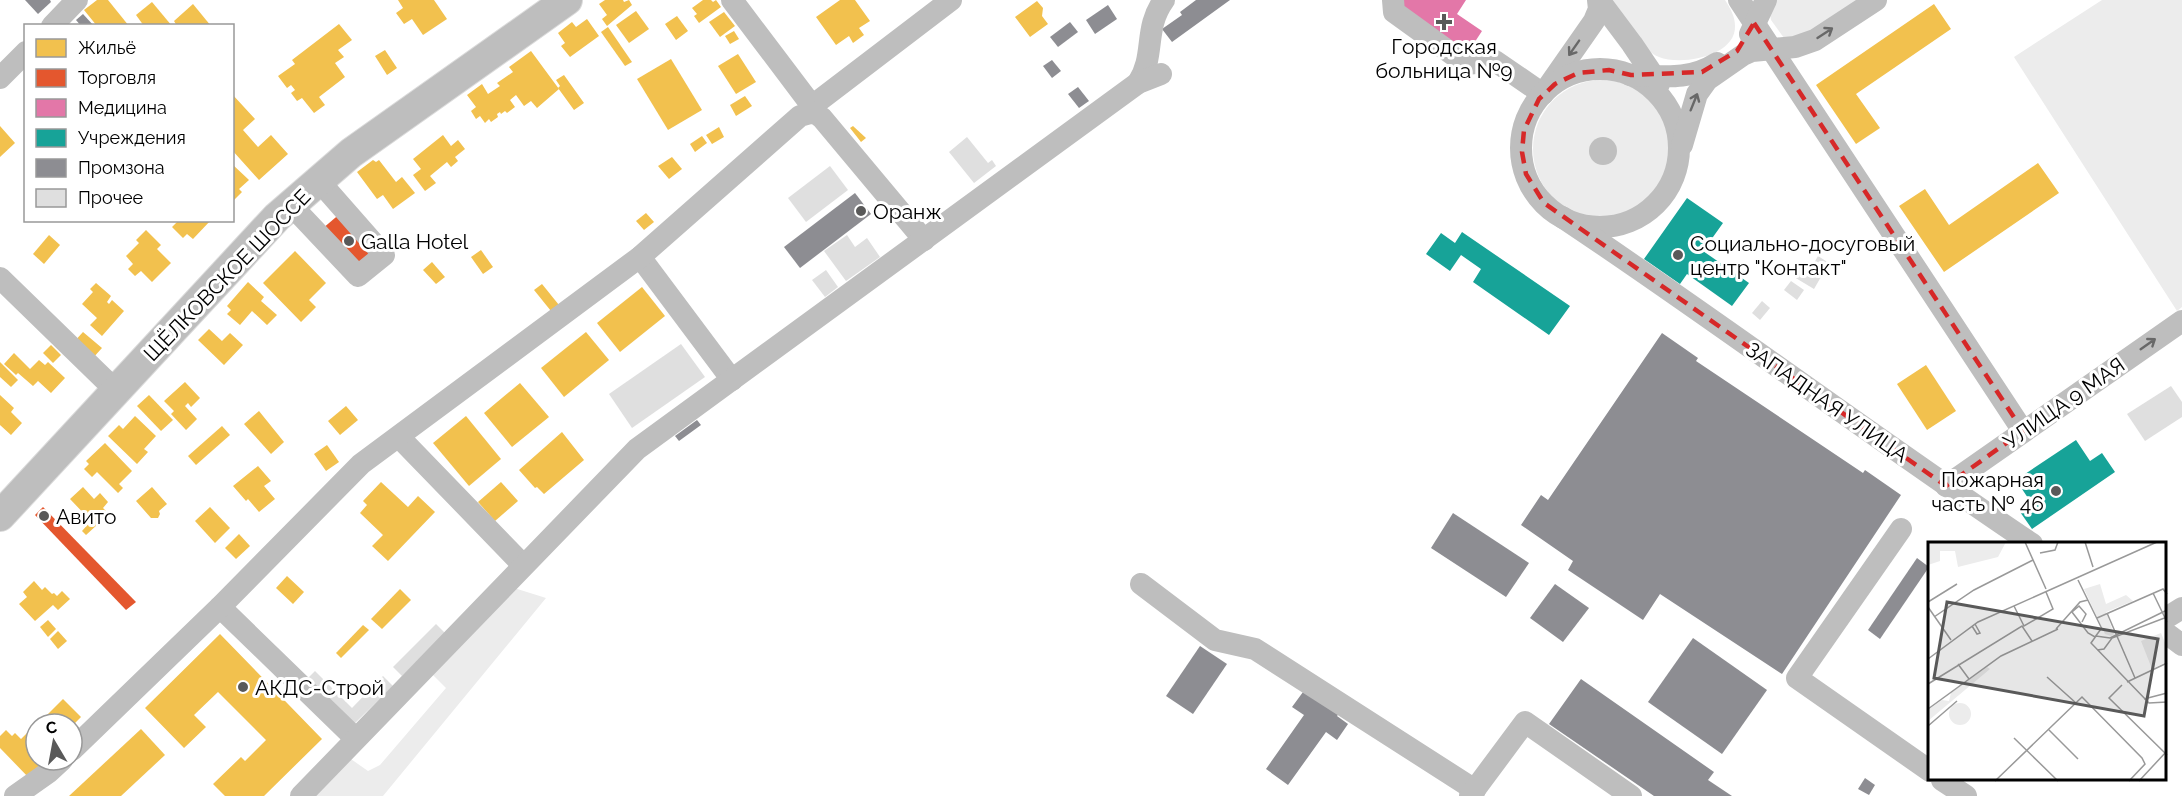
<svg xmlns="http://www.w3.org/2000/svg" width="2182" height="796" font-family="Raleway,sans-serif">
<style>
.green{fill:#ececec}
.water{fill:#bfbfbf}
.homes{fill:#f2c14e}
.shops{fill:#e4572e}
.health{fill:#e377a8}
.public{fill:#17a398}
.industry{fill:#8d8d92}
.building{fill:#dfdfdf}
.lines{fill:none;stroke-linecap:round;stroke-linejoin:round}
.major-casing{stroke:#dbdbdb;stroke-width:32}
.minor{stroke:#bebebe;stroke-width:22}
.major{stroke:#bebebe;stroke-width:30}
.oneway{stroke:#686868}
.marked{fill:none;stroke:#d62828;stroke-width:4.5;stroke-dasharray:12 8;stroke-linejoin:round}
.poi-dot{fill:#595959;stroke:#fff;stroke-width:2}
.labels{text-anchor:middle;dominant-baseline:central;stroke-width:6;stroke-linejoin:round;paint-order:stroke}
.poi-label{font-size:21px;fill:#000;stroke:#fff;text-anchor:start}
.street-label{font-size:21px;fill:#000;stroke:#fff}
.inset-road{fill:none;stroke:#999;stroke-width:1.5}
.view{fill:#595959;fill-opacity:0.15;stroke:#595959;stroke-width:3}
.inset-edge{fill:none;stroke:#000;stroke-width:3}
</style>
<rect width="100%" height="100%" fill="#fff"/>
<!-- green -->
<g class="green">
<path d="M1611 0H1725C1730 8 1735 16 1735 26 1736 56 1682 66 1659 57 1641 50 1623 16 1611 0Z"/>
<path d="M1774 0H1863L1802 41 1784 38 1771 20 1769 9Z"/>
<path d="M2102 0H2182V307L2177 311 2014 57Z"/>
<circle cx="1602" cy="149" r="69"/>
<path d="M511 587 546 598 383 796H312L348 757 368 771 380 765 446 688 430 672Z"/>
</g>
<!-- water -->
<circle class="water" cx="1603" cy="151" r="14"/>
<!-- homes -->
<g class="homes">
<path d="M97 0H108L129 26H97L84 10Z"/>
<path d="M398 0H434L447 19 423 35 412 19 404 24 396 13 403 8Z"/>
<path d="M605 0H623L624 2 629 0 632 5 607 26 602 19 607 15 599 4Z"/>
<path d="M703 0H711L713 2 716 0 721 7 699 23 694 16 697 14 692 8Z"/>
<path d="M840 0H855L870 21 859 28 864 35 853 43 849 36 836 45 816 17Z"/>
<path d="M1037 1 1043 8 1042 16 1048 24 1030 37 1015 17Z"/>
<path d="M152 2 172 26H144L136 15Z"/>
<path d="M193 4 211 26H177L174 21Z"/>
<path d="M1934 4 1951 29 1856 94 1880 128 1856 144 1816 85Z"/>
<path d="M636 11 649 29 629 43 616 25Z"/>
<path d="M724 12 735 26 720 37 709 22Z"/>
<path d="M677 16 688 31 676 40 665 24Z"/>
<path d="M587 19 599 36 570 57 561 46 565 43 558 33 572 22 576 27Z"/>
<path d="M339 24 352 40 338 50 344 57 335 63 345 77 319 97 325 105 314 113 302 98 297 101 291 93 295 90 291 85 287 88 278 76 295 64 292 60Z"/>
<path d="M608 27 632 62 625 66 601 32Z"/>
<path d="M734 31 739 39 730 44 725 36Z"/>
<path d="M385 50 397 68 387 75 375 56Z"/>
<path d="M531 51 559 89 537 108 531 101 524 106 516 95 510 100 515 107 507 113 505 111 501 114 500 112 497 114 498 117 491 122 489 119 485 123 480 116 476 119 471 111 476 107 467 95 482 84 488 94 500 86 497 83 513 72 509 67Z"/>
<path d="M738 54 756 82 736 94 718 66Z"/>
<path d="M671 59 702 110 668 130 637 79Z"/>
<path d="M564 75 584 103 574 110 558 88 560 86 556 80Z"/>
<path d="M232 94 255 119 243 130 258 147 271 135 288 154 259 180 232 150Z"/>
<path d="M745 96 752 106 736 116 730 105Z"/>
<path d="M0 126 15 143 0 157Z"/>
<path d="M853 126 866 138 861 142 850 128Z"/>
<path d="M719 127 724 137 712 144 706 135Z"/>
<path d="M443 135 451 146 458 140 465 149 455 157 458 161 451 167 447 162 430 176 436 183 425 191 413 175 421 169 413 159Z"/>
<path d="M702 136 707 143 695 152 690 144Z"/>
<path d="M672 157 682 169 669 179 658 166Z"/>
<path d="M373 160 376 162 379 160 396 182 402 177 415 193 393 209 383 195 377 199 357 172Z"/>
<path d="M2038 163 2059 193 1944 272 1899 206 1925 189 1949 225Z"/>
<path d="M232 164 249 180 239 189 242 192 232 202Z"/>
<path d="M646 213 654 222 644 230 636 221Z"/>
<path d="M179 220H211L193 239 187 234 183 238 172 227Z"/>
<path d="M146 230 161 245 157 249 171 263 152 282 141 271 135 276 128 269 133 264 126 256 139 243 136 240Z"/>
<path d="M49 235 60 245 44 264 33 254Z"/>
<path d="M481 250 493 267 483 274 471 257Z"/>
<path d="M295 251 326 283 309 300 316 307 301 322 263 283Z"/>
<path d="M432 262 445 277 436 284 423 270Z"/>
<path d="M248 282 264 297 261 301 277 315 267 325 252 311 240 325 227 314 231 310 227 306Z"/>
<path d="M96 283 111 296 107 302 109 304 112 300 124 311 102 336 90 325 97 318 82 304 93 292 90 289Z"/>
<path d="M542 284 559 305 551 311 534 290Z"/>
<path d="M642 287 665 316 620 352 597 323Z"/>
<path d="M209 329 222 341 230 333 243 345 224 365 198 340Z"/>
<path d="M83 332 102 348 92 359 73 343Z"/>
<path d="M586 332 609 360 564 397 541 368Z"/>
<path d="M51 345 61 355 53 363 43 353Z"/>
<path d="M14 353 30 369 39 360 45 365 48 362 65 378 51 393 38 381 33 386 18 373 16 375 4 364Z"/>
<path d="M0 362 18 380 11 387 0 377Z"/>
<path d="M1926 365 1956 411 1927 430 1897 384Z"/>
<path d="M185 382 200 398 191 407 188 403 185 406 197 419 186 430 171 414 174 411 164 401Z"/>
<path d="M520 383 549 417 512 447 484 413Z"/>
<path d="M0 395 14 408 11 412 22 423 11 435 0 425Z"/>
<path d="M149 395 173 420 161 431 137 406Z"/>
<path d="M346 406 358 420 340 435 328 421Z"/>
<path d="M259 411 284 442 271 454 244 424Z"/>
<path d="M135 416 156 436 144 449 148 452 137 464 108 436 119 425 123 429Z"/>
<path d="M466 416 501 459 469 486 433 443Z"/>
<path d="M222 426 230 435 196 465 188 456Z"/>
<path d="M562 432 584 460 544 494 537 487 535 488 519 470Z"/>
<path d="M105 443 132 471 119 484 123 488 118 493 97 472 92 477 84 469 89 464 86 461Z"/>
<path d="M327 445 339 462 326 471 314 454Z"/>
<path d="M258 466 271 481 264 486 275 499 259 512 248 499 246 501 233 486Z"/>
<path d="M381 482 408 507 418 496 435 512 388 561 372 546 383 535 360 513 367 505 363 501Z"/>
<path d="M501 482 518 501 495 521 478 502Z"/>
<path d="M83 487 94 499 100 493 108 502 103 508 109 514 86 535 82 531 91 521 70 499Z"/>
<path d="M152 487 167 504 159 511 160 514 158 518H151L136 501Z"/>
<path d="M210 507 230 528 215 543 195 521Z"/>
<path d="M239 534 250 546 236 559 225 548Z"/>
<path d="M287 576 304 592 293 604 276 588Z"/>
<path d="M34 581 42 590 45 587 52 594 54 593 57 596 62 591 70 599 58 610 53 605 35 621 19 604 27 597 23 592Z"/>
<path d="M400 589 411 600 382 629 371 619Z"/>
<path d="M48 620 56 629 48 637 40 627Z"/>
<path d="M363 625 369 630 341 658 336 653Z"/>
<path d="M58 631 67 641 58 649 50 639Z"/>
<path d="M220 634 322 739 264 796H225L213 784 241 757 245 761 266 740 218 692 194 715 206 727 184 748 145 708Z"/>
<path d="M63 699 81 717 72 726V724H41L40 722Z"/>
<path d="M141 729 165 755 121 796H69Z"/>
<path d="M6 730 12 736 15 733 21 739 28 732 36 740V760H43L42 762 45 766 31 780 0 748V736Z"/>
</g>
<!-- shops -->
<g class="shops">
<path d="M342 212 378 254 358 271 322 229Z"/>
<path d="M43 507 136 602 126 610 35 515Z"/>
</g>
<!-- health -->
<path class="health" d="M1403 0H1466L1457 14 1482 31 1467 54 1397 8Z"/>
<!-- public -->
<g class="public">
<path d="M1687 198 1723 223 1703 251 1749 283 1732 306 1687 274 1680 284 1644 259Z"/>
<path d="M1462 232 1570 306 1549 335 1473 282 1481 269 1461 255 1450 271 1426 254 1441 233 1455 243Z"/>
<path d="M2076 440 2090 461 2102 453 2115 472 2032 529 2018 509 2030 501 2016 480Z"/>
</g>
<!-- industry -->
<g class="industry">
<path d="M25 0H50L51 2 38 14Z"/>
<path d="M1196 0H1230L1172 42 1162 29 1182 15 1180 12Z"/>
<path d="M1108 5 1117 19 1095 34 1086 20Z"/>
<path d="M83 14 94 26H81L76 20Z"/>
<path d="M1070 22 1078 32 1058 47 1050 37Z"/>
<path d="M1052 60 1061 71 1052 78 1043 66Z"/>
<path d="M1078 87 1089 101 1079 108 1068 94Z"/>
<path d="M855 193 871 214 800 268 784 247Z"/>
<path d="M1662 333 1698 358 1696 361 1863 473 1865 470 1901 495 1782 674 1660 594 1643 620 1568 570 1573 561 1521 525 1541 495 1548 500Z"/>
<path d="M697 420 701 425 679 441 675 436Z"/>
<path d="M1453 513 1529 563 1506 597 1431 548Z"/>
<path d="M1917 558 1929 567 1880 639 1868 630Z"/>
<path d="M1555 584 1589 608 1563 642 1530 618Z"/>
<path d="M1693 638 1767 690 1722 754 1648 702Z"/>
<path d="M1200 646 1227 664 1193 714 1166 696Z"/>
<path d="M1581 679 1714 772 1708 780 1732 796H1654L1549 724Z"/>
<path d="M1303 692 1341 711 1337 716 1348 724 1337 740 1326 732 1288 785 1266 769 1304 715 1292 707Z"/>
<path d="M1865 778 1875 785 1869 795 1858 789Z"/>
</g>
<!-- building -->
<g class="building">
<path d="M967 137 988 163 992 160 996 166 974 183 949 152Z"/>
<path d="M830 166 848 190 806 222 788 198Z"/>
<path d="M847 235 855 247 867 238 880 257 846 281 824 251Z"/>
<path d="M1818 256 1829 263 1814 289 1794 277 1800 267 1809 272Z"/>
<path d="M826 270 838 287 825 297 812 280Z"/>
<path d="M1791 281 1804 290 1797 300 1784 290Z"/>
<path d="M1762 301 1770 308 1760 320 1752 313Z"/>
<path d="M681 344 705 377 632 428 609 394Z"/>
<path d="M2171 386 2182 402V417L2145 441 2127 414Z"/>
<path d="M436 624 445 633 402 676 393 667Z"/>
<path d="M315 671 352 708 383 676 393 686 352 726 306 680Z"/>
</g>
<g class="lines">
<!-- major casing -->
<g class="major-casing">
<path id="major" d="M0 516 277 217 351 153 567 0"/>
</g>
<!-- minor -->
<g class="minor">
<path d="M732 0 812 106 951 0"/>
<path d="M1393 0 1394 12 1466 64 1495 61 1543 94 1594 21 1599 9 1598 0"/>
<path d="M1599 0 1632 44 1659 84"/>
<path d="M1739 0 2023 431"/>
<path d="M52 26 77 0"/>
<path d="M1750 34 1766 0"/>
<circle cx="1600" cy="148" r="79"/>
<path d="M1630 75C1663 76 1689 81 1717 63"/>
<path d="M0 78 26 52"/>
<path d="M1138 83C1156 55 1143 29 1164 0"/>
<path d="M1682 145 1697 94 1707 80 1743 55 1752 51 1795 47 1815 40 1876 0"/>
<path d="M291 205 358 276 384 255 319 181"/>
<path d="M1562 217C1721 323 1874 438 2032 544"/>
<path d="M640 257 732 380"/>
<path d="M0 278 105 380"/>
<path d="M399 437 523 565"/>
<path d="M1946 486 2182 321"/>
<path d="M1901 529 1797 678 1930 771"/>
<path d="M1141 584 1215 640 1255 649 1475 790"/>
<path d="M220 607 355 738"/>
<path d="M2166 618 2182 608"/>
<path d="M2166 633 2182 645"/>
<path d="M72 750 220 607 361 464 640 257 800 116 814 112 822 118 924 240"/>
<path d="M1942 780 1966 796"/>
<path d="M15 796 49 772 62 760"/>
<path d="M301 796 637 449 1138 83 1161 74"/>
<path d="M1470 796 1525 722 1631 796"/>
</g>
<!-- major -->
<use href="#major" class="major"/>
</g>
<!-- one-way arrows -->
<defs><path id="oneway-shaft" d="M-6 0H5M1.5-3L5.5 0L1.5 3" fill="none" stroke-width="1.6" stroke-linecap="round" stroke-linejoin="round" transform="scale(1.5)"/></defs>
<g class="oneway">
<use href="#oneway-shaft" transform="translate(1825 33) rotate(-33)"/>
<use href="#oneway-shaft" transform="translate(1574 48) rotate(125)"/>
<use href="#oneway-shaft" transform="translate(1694 102) rotate(-68)"/>
<use href="#oneway-shaft" transform="translate(2148 344) rotate(-35)"/>
</g>
<!-- marked area -->
<path class="marked" d="M1754 23 2023 431 1946 486 1544 203 1526 174 1522 152 1524 130 1539 99 1555 84 1578 73 1609 70 1631 75 1702 72 1737 51Z"/>
<!-- markers -->
<g class="poi-dot">
<path d="M1441 13h6v6h6v6h-6v6h-6v-6h-6v-6h6z"/>
<circle cx="861" cy="211" r="6"/>
<circle cx="349" cy="241" r="6"/>
<circle cx="1678" cy="255" r="6"/>
<circle cx="2056" cy="491" r="6"/>
<circle cx="44" cy="516" r="6"/>
<circle cx="243" cy="687" r="6"/>
</g>
<g class="labels">
<!-- poi labels -->
<g class="poi-label">
<text x="1444" y="46" text-anchor="middle">Городская<tspan x="1444" dy="24">больница №9</tspan></text>
<text x="873" y="211">Оранж</text>
<text x="361" y="241">Galla Hotel</text>
<text x="1690" y="243">Социально-досуговый<tspan x="1690" dy="24">центр "Контакт"</tspan></text>
<text x="2044" y="479" text-anchor="end">Пожарная<tspan x="2044" dy="24">часть № 46</tspan></text>
<text x="56" y="516">Авито</text>
<text x="255" y="687">АКДС-Строй</text>
</g>
<!-- street labels -->
<g class="street-label">
<text transform="translate(227 275) rotate(-46)">ЩЁЛКОВСКОЕ ШОССЕ</text>
<text transform="translate(1827 402) rotate(35)">ЗАПАДНАЯ УЛИЦА</text>
<text transform="translate(2064 403) rotate(-35)">УЛИЦА 9 МАЯ</text>
</g>
</g>
<!-- overview -->
<g transform="translate(1928 542)">
<rect width="238" height="238" fill="#fff"/>
<path d="M0 0H78L70 15 30 25 27 9H12V19L0 23ZM172 42 178 62 198 53 205 59 178 70 186 92 183 94 177 92 156 47ZM233 91 238 103V120L224 127 213 99ZM59 125 62 127 0 179V168L14 158 21 159 23 151ZM21 172a11 11 0 1 1 22 0a11 11 0 1 1-22 0Z" fill="#ececec"/>
<path class="inset-road" d="M97 0 118 47M157 0 165 25M112 11 127 8 130 0M150 38 174 87M225 51 239 80M0 60 29 42M86 64 96 84 125 67 118 50M0 65 23 98M239 68 182 96 168 94 163 101 221 161 239 160M179 71 207 136M6 75 46 48 105 18M169 76 235 47 239 52M154 80 158 72 151 64 144 70 160 91 167 95 173 87M44 84 49 92 52 91 47 82M128 87 152 60 160 58M169 108 176 107 184 96 239 75M0 117 50 80 229 0M30 122 41 137M119 135 148 161M199 140 239 121M0 142 94 84 104 99M194 143 181 156 239 213M216 157 239 151M0 167 73 114 130 87M0 184 29 159M121 188 150 217M86 196 130 239M67 239 154 155 214 216 217 222 201 239M211 239 238 210"/>
<path class="view" d="M19 60 230 97 216 174 6 136Z"/>
<rect width="238" height="238" class="inset-edge"/>
</g>
<!-- legend -->
<rect x="24" y="24" width="210" height="198" fill="#ffffff" stroke="#999999" stroke-width="1.5"/>
<rect x="36" y="39" width="30" height="18" fill="#f2c14e" stroke="#999999" stroke-width="1.5"/>
<text x="78" y="54" font-size="18" fill="#000000">Жильё</text>
<rect x="36" y="69" width="30" height="18" fill="#e4572e" stroke="#999999" stroke-width="1.5"/>
<text x="78" y="84" font-size="18" fill="#000000">Торговля</text>
<rect x="36" y="99" width="30" height="18" fill="#e377a8" stroke="#999999" stroke-width="1.5"/>
<text x="78" y="114" font-size="18" fill="#000000">Медицина</text>
<rect x="36" y="129" width="30" height="18" fill="#17a398" stroke="#999999" stroke-width="1.5"/>
<text x="78" y="144" font-size="18" fill="#000000">Учреждения</text>
<rect x="36" y="159" width="30" height="18" fill="#8d8d92" stroke="#999999" stroke-width="1.5"/>
<text x="78" y="174" font-size="18" fill="#000000">Промзона</text>
<rect x="36" y="189" width="30" height="18" fill="#dfdfdf" stroke="#999999" stroke-width="1.5"/>
<text x="78" y="204" font-size="18" fill="#000000">Прочее</text>
<!-- north arrow -->
<g transform="translate(54 742) rotate(350)"><circle r="28" fill="#ffffff" stroke="#999999" stroke-width="1.5"/>
<path d="M0-4.5L10 22L0 15L-10 22Z" fill="#595959"/>
<text y="-9" font-size="16" font-weight="bold" text-anchor="middle" fill="#000000">С</text>
</g>
</svg>
